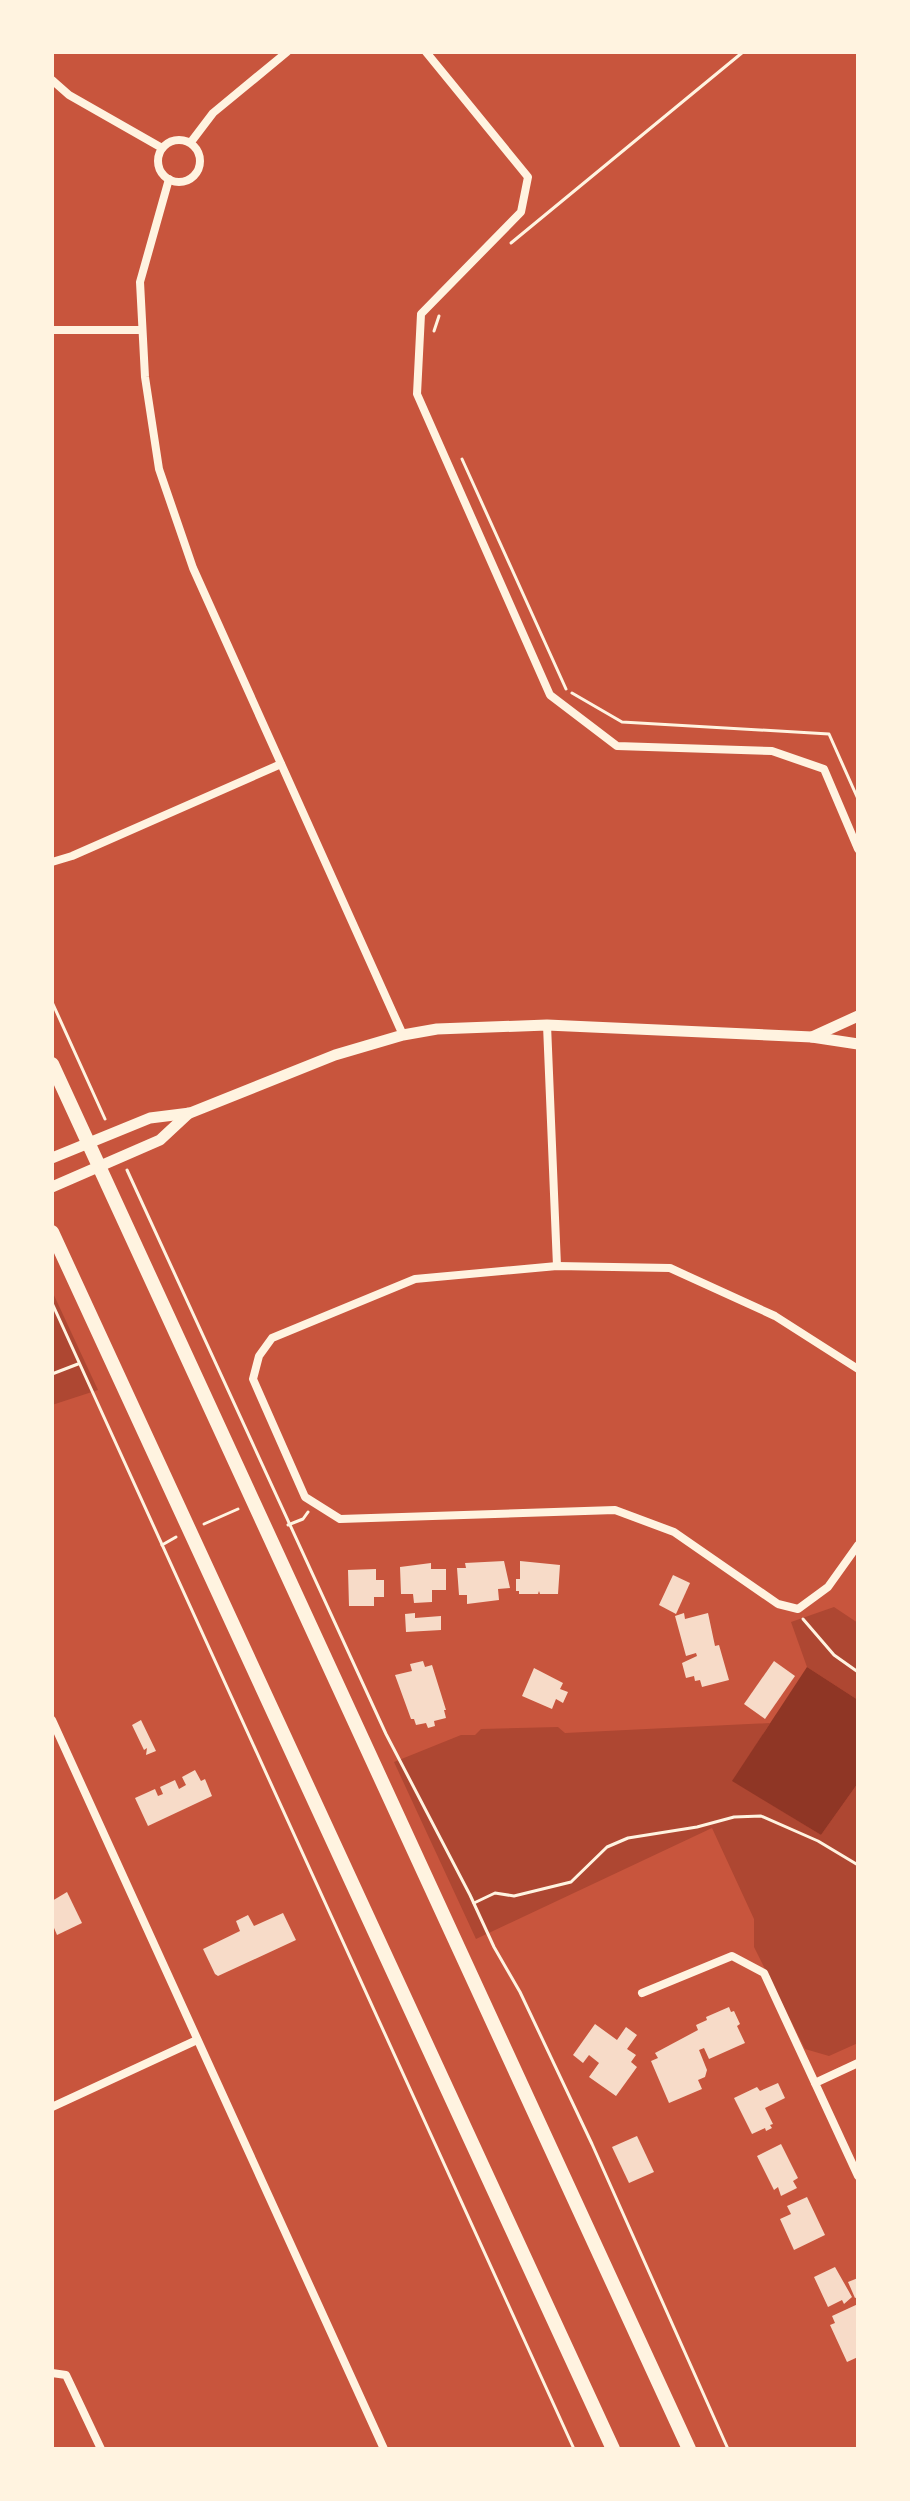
<svg xmlns="http://www.w3.org/2000/svg" width="910" height="2501" font-family="'Nunito Sans',sans-serif">
<style>
.green{fill:#ae4732}
.water{fill:#8f3625}
.building{fill:#f7dbc8}
.lines{fill:none;stroke-linecap:round;stroke-linejoin:round}
.path{stroke:#fff3e0;stroke-width:3}
.minor{stroke:#fff3e0;stroke-width:8}
.tertiary{stroke:#fff3e0;stroke-width:11}
.primary{stroke:#fff3e0;stroke-width:14}
</style>
<rect width="100%" height="100%" fill="#c8553d"/>
<!-- green -->
<g class="green">
<path d="M52 1291 98 1390 52 1405Z"/>
<path d="M834 1607 858 1623V1700L807 1667 791 1622Z"/>
<path d="M770 1723 733 1781 821 1835 858 1783V2043L829 2056 805 2049 754 1947V1919L712 1828 476 1939 394 1762 461 1735H475L481 1729 558 1727 565 1733Z"/>
</g>
<!-- water -->
<path class="water" d="M807 1667 858 1700V1783L821 1835 732 1781Z"/>
<!-- building -->
<g class="building">
<path d="M504 1561 510 1588 498 1589 499 1600 467 1604V1595H459L457 1568H466L465 1563Z"/>
<path d="M520 1561 560 1565 558 1594H540L539 1591 538 1594H519V1591H516V1579H520Z"/>
<path d="M431 1563V1569H446V1590H432V1602L414 1603 413 1594H401L400 1567Z"/>
<path d="M376 1569V1580H384V1597H374V1606H349L348 1570Z"/>
<path d="M673 1575 690 1583 676 1614 659 1605Z"/>
<path d="M415 1613V1618L441 1616V1630L406 1632 405 1614Z"/>
<path d="M684 1613 685 1619 708 1613 715 1646 719 1645 729 1680 702 1687 700 1680 695 1681 694 1676 686 1678 682 1663 697 1656 696 1653 686 1656 675 1616Z"/>
<path d="M423 1661 425 1667 432 1665 446 1710H444L446 1718 434 1721 435 1726 428 1728 426 1723 416 1725 414 1719H411L395 1675 412 1671 410 1664Z"/>
<path d="M774 1661 795 1676 765 1719 744 1704Z"/>
<path d="M534 1668 563 1683 560 1689 568 1692 563 1703 556 1699 552 1709 522 1696Z"/>
<path d="M141 1720 156 1751 146 1755 147 1748 144 1750 132 1725Z"/>
<path d="M195 1770 201 1781 205 1779 212 1796 148 1826 135 1798 155 1789 158 1796 163 1794 160 1787 175 1780 179 1789 186 1785 182 1777Z"/>
<path d="M67 1892 82 1923 57 1935 52 1923V1901Z"/>
<path d="M283 1913 296 1940 218 1976 215 1974 203 1949 240 1931 236 1921 248 1915 254 1926Z"/>
<path d="M729 2007 731 2012 734 2011 740 2024 737 2026 745 2043 709 2059 704 2048 699 2050 707 2070 705 2077 698 2080 702 2089 669 2103 651 2061 658 2058 655 2053 698 2030 696 2025 707 2020 706 2017Z"/>
<path d="M595 2024 617 2040 626 2027 637 2035 627 2049 636 2055 631 2062 637 2067 616 2096 589 2077 599 2063 589 2055 583 2063 573 2055Z"/>
<path d="M778 2083 785 2098 765 2108 773 2124 770 2125 772 2128 766 2131 765 2128 752 2134 734 2098 757 2087 760 2091Z"/>
<path d="M637 2136 654 2172 629 2183 612 2147Z"/>
<path d="M781 2144 798 2178 793 2181 797 2188 781 2196 778 2187 774 2190 757 2156Z"/>
<path d="M807 2197 825 2235 794 2250 780 2219 791 2214 787 2206Z"/>
<path d="M835 2267 852 2297 844 2304 842 2300 828 2307 814 2277Z"/>
<path d="M858 2278V2297L855 2298 848 2282Z"/>
<path d="M858 2304V2357L847 2362 830 2325 835 2323 832 2316Z"/>
</g>
<g class="lines">
<!-- path -->
<g class="path">
<path d="M511 243 743 52"/>
<path d="M434 331 439 316"/>
<path d="M462 459 566 689"/>
<path d="M572 693 622 722 829 734 858 799"/>
<path d="M52 1002 105 1119"/>
<path d="M127 1170 386 1734 470 1895 494 1947 520 1992 592 2144 728 2449"/>
<path d="M52 1303 574 2449"/>
<path d="M52 1374 78 1364"/>
<path d="M204 1524 238 1509"/>
<path d="M288 1525 303 1519 308 1512"/>
<path d="M162 1545 176 1537"/>
<path d="M803 1619 834 1655 858 1672"/>
<path d="M474 1903 495 1893 514 1896 571 1882 607 1847 628 1838 697 1827 734 1817 761 1816 818 1841 858 1865"/>
</g>
<!-- minor -->
<g class="minor">
<path d="M426 52 528 177 521 212 421 314 417 394 550 695 617 746 772 751 824 769 858 849"/>
<path d="M52 80 69 95 162 148"/>
<circle cx="179" cy="161" r="21"/>
<path d="M191 142 213 113 287 52"/>
<path d="M169 179 140 282 145 377 159 469 193 568 403 1035"/>
<path d="M52 330H142"/>
<path d="M52 862 72 856 281 764"/>
<path d="M547 1025 557 1266"/>
<path d="M858 1369 775 1316 670 1268 557 1266 415 1279 272 1338 259 1356 253 1379 305 1497 340 1519 615 1510 674 1532 778 1604 798 1609 828 1587 858 1545"/>
<path d="M52 1720 384 2449"/>
<path d="M642 1993 732 1956 764 1973 815 2083"/>
<path d="M858 2063 815 2083 858 2176"/>
<path d="M52 2107 197 2040"/>
<path d="M52 2373 66 2375 101 2449"/>
</g>
<!-- tertiary -->
<g class="tertiary">
<path d="M812 1037 858 1016"/>
<path d="M52 1158 150 1118 190 1113 335 1055 403 1035 437 1029 547 1025 812 1037 858 1044"/>
<path d="M52 1187 160 1140 189 1113"/>
</g>
<!-- primary -->
<g class="primary">
<path d="M52 1064 689 2449"/>
<path d="M52 1232 613 2449"/>
</g>
</g>
<!-- border -->
<rect width="910" height="2501" fill="none" stroke="#fff3e0" stroke-width="108"/>
</svg>
